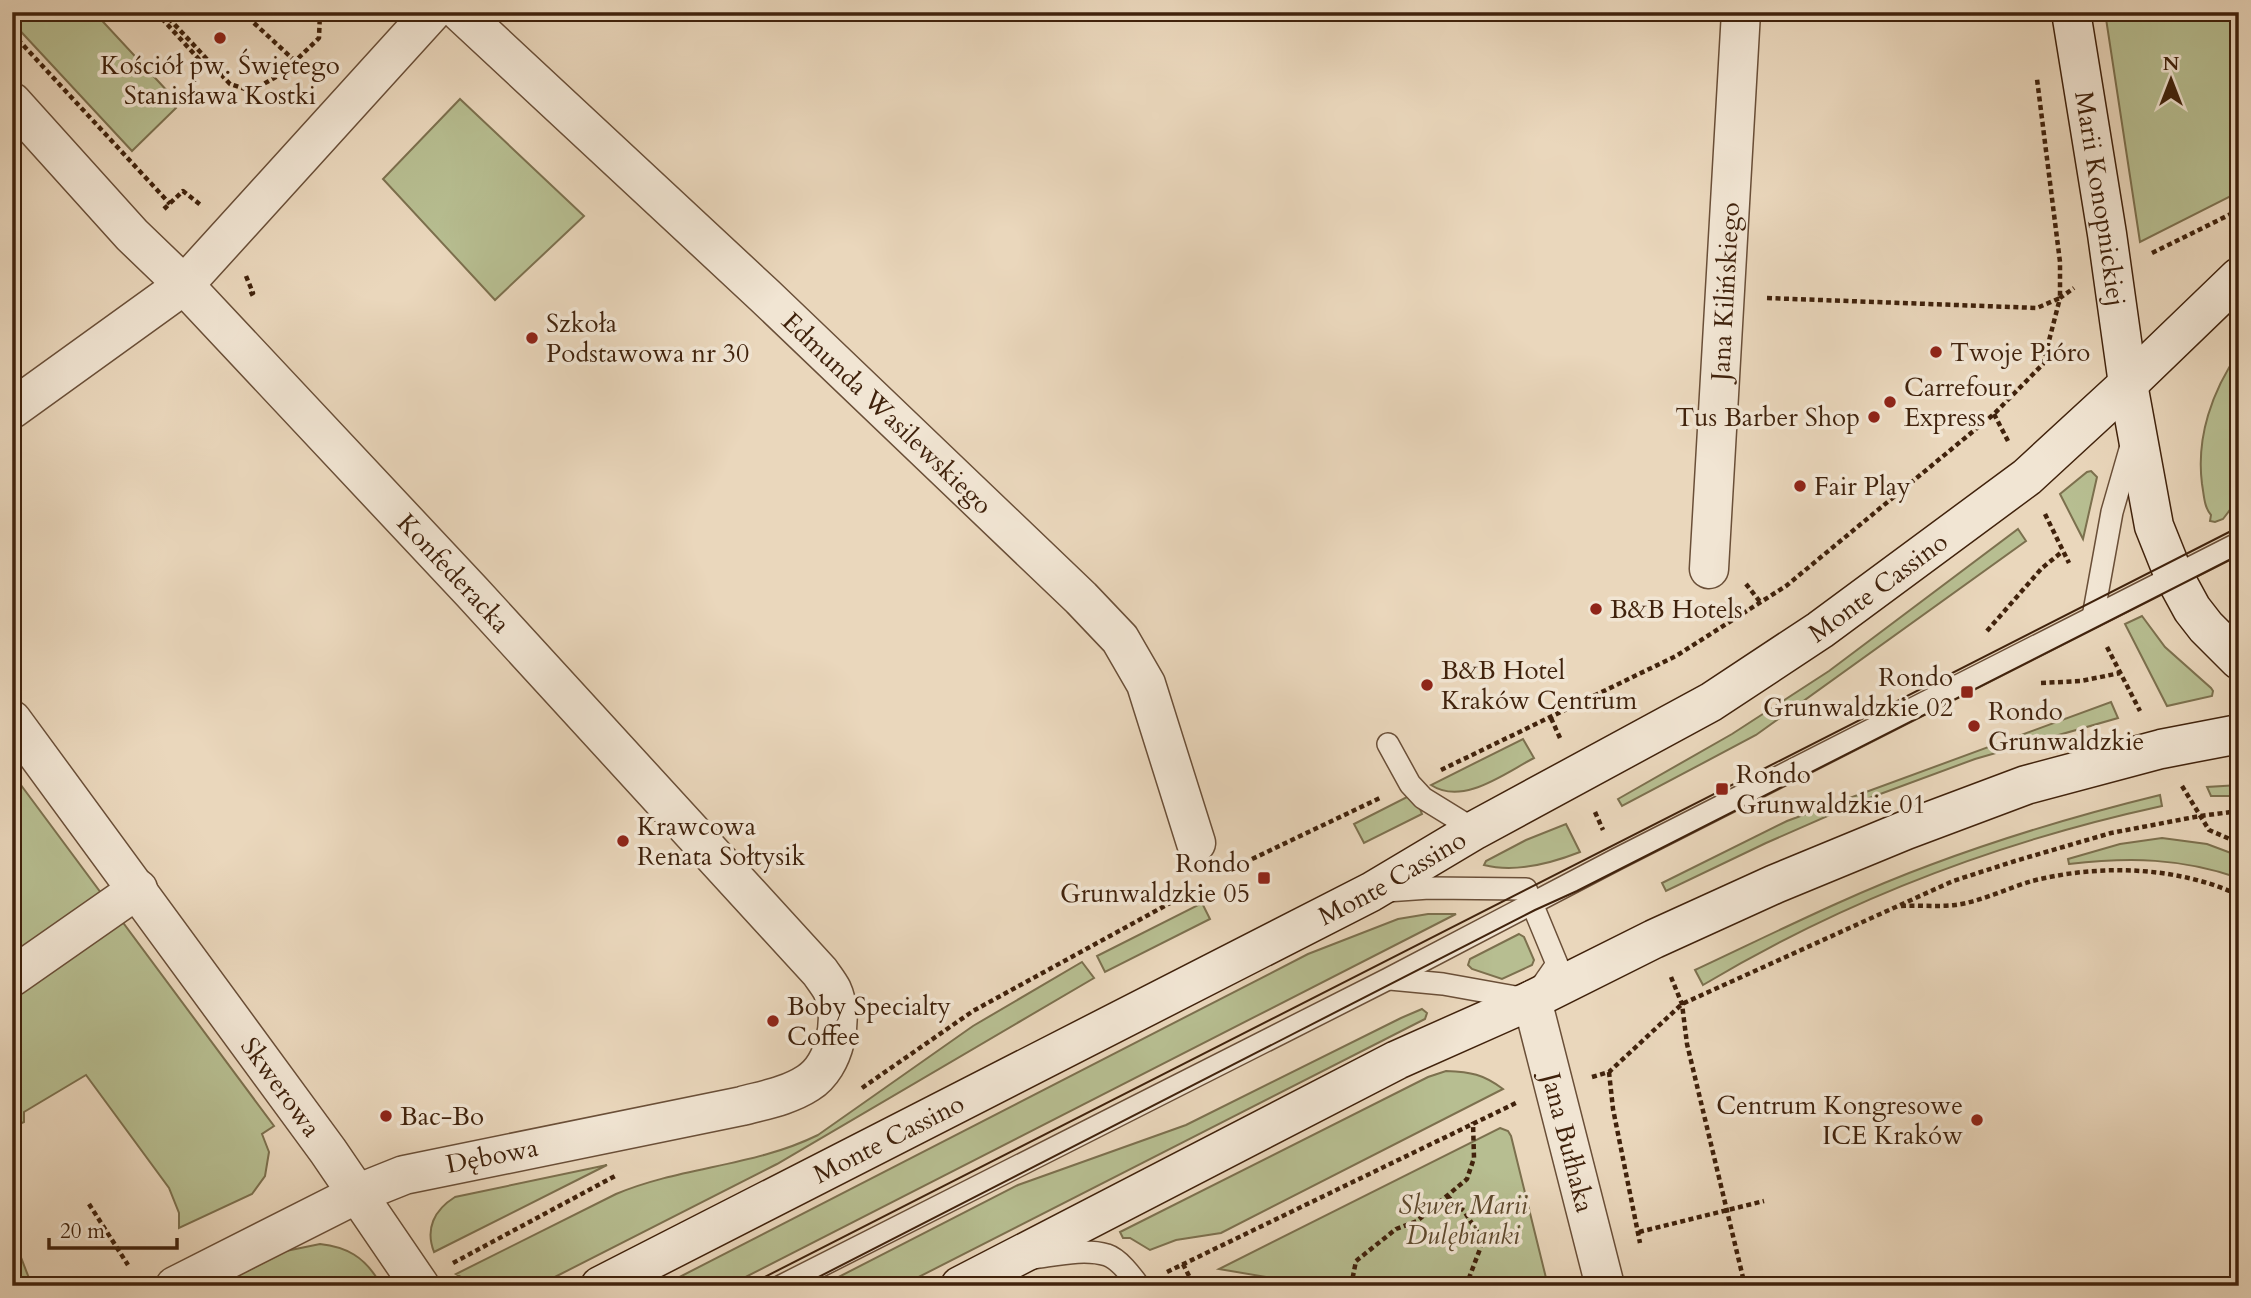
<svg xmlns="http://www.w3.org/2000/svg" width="2251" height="1298" font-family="Cardo,serif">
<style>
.green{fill:#b7be91;stroke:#7c704e;stroke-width:2}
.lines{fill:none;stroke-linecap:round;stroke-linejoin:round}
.service-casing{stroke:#6a4f38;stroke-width:24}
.minor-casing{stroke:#6a4f38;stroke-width:41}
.secondary-casing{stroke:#40220c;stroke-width:41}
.path{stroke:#40220c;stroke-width:4.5;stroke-dasharray:5 3.5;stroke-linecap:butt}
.service{stroke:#f1e5d3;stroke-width:21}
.minor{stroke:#f1e5d3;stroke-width:38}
.secondary{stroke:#f1e5d3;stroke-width:38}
.tram{stroke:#40220c;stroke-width:2}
.poi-dot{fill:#8f2418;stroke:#f1e5d3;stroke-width:2.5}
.labels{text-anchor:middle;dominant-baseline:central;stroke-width:7;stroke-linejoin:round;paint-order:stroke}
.poi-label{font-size:26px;fill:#40220c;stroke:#f1e5d3;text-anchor:start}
.street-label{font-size:26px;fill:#40220c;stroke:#f1e5d3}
.park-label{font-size:26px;font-style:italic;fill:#5e492d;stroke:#f1e5d3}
</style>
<rect width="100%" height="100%" fill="#ead7bc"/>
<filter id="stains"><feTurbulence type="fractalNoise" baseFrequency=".00286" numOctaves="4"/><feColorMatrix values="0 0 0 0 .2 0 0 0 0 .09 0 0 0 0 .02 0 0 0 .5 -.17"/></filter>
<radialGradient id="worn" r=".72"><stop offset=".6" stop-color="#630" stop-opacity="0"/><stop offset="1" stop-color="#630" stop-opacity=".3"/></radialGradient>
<!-- green -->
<g class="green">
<path d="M12 12H94L171 95 167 99 176 108 132 151 12 22Z"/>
<path d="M2105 12H2233L2239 23V192L2140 242Z"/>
<path d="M460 99 584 216 495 300 383 179Z"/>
<path d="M2239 352V498L2223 519 2215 522 2210 521 2211 515C2204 507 2204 495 2202 484 2196 437 2212 391 2239 352Z"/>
<path d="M2091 471 2097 477 2083 539 2060 494 2087 472Z"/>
<path d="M2018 529 2026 541 1756 735 1622 806 1618 799 1732 734 1829 671Z"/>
<path d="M2142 616 2165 647 2211 688 2213 691 2212 696 2167 706 2125 624Z"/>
<path d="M2111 702 2118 718 1975 759 1864 800 1766 843 1666 891 1662 883 1787 821Z"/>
<path d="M1523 739 1534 758C1505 773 1463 806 1431 785Z"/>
<path d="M12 773 274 1126 262 1134 269 1152 265 1176 252 1194 179 1228V1213L169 1188 86 1075 24 1112V1122L12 1127Z"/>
<path d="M2239 785V796H2211L2207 787Z"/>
<path d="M2160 795 2162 806C2001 841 1845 900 1703 985L1695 970C1772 934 1849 895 1930 865 2005 837 2082 814 2160 795Z"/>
<path d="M1409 796 1420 809 1422 814 1364 843 1354 824Z"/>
<path d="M1566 824 1580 852C1552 863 1515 873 1484 865L1486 861 1526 840Z"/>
<path d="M2162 838 2207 844 2239 856V878C2181 858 2130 857 2069 864L2068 859 2120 844Z"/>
<path d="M1202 903 1210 919 1105 972 1097 956Z"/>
<path d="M1428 914H1456L728 1286H662L1308 954 1398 919Z"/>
<path d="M1519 934 1524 937 1534 960 1532 965 1502 979 1472 969 1468 965 1470 959Z"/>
<path d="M1082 962 1094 978 777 1164 547 1281 534 1286H477L456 1274 616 1194C683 1166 753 1167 818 1135L973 1026Z"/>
<path d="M1422 1009 1427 1013 1425 1019 901 1286H821L1018 1185 1186 1125 1401 1018Z"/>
<path d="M1446 1071C1471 1072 1483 1074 1503 1089L1221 1233 1176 1240 1150 1250 1130 1238H1123L1120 1232 1428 1077Z"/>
<path d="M1500 1128 1508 1131 1511 1136 1548 1286H1319L1219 1269Z"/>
<path d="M607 1165 434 1252C425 1229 434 1210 455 1197Z"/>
<path d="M12 1234 32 1286H12Z"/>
<path d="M320 1244C347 1247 364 1257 378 1280L367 1286H218L286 1251Z"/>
</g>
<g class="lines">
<!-- service casing -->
<g class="service-casing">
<g id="service">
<path d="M2093 617 2112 512 2131 446"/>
<path d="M1388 744 1410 784 1423 798 1475 830"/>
<path d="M1386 891 1429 888 1526 889 1557 964 1532 1000 1443 984 1390 979"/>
<path d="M1033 1258C1056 1255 1084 1248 1107 1255 1119 1259 1131 1275 1139 1286"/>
<path d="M781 1286 1388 979 1617 859 2239 543"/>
</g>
</g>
<!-- minor casing -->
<g class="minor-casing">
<g id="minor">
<path id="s1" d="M460 12 764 295 1081 598 1120 639 1146 684 1196 843"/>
<path id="s2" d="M12 102 132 235 184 285 472 592 820 972C824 978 829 984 832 990 845 1018 835 1066 808 1083 788 1096 764 1100 742 1106L404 1175 359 1193 175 1286"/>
<path d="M12 409 184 285 432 12"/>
<path id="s3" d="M1709 569 1741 12"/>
<path id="s4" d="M12 720 328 1151 420 1286"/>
<path d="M12 977 138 889"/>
<path id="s5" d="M1532 1000 1605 1286"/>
</g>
</g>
<!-- secondary casing -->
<g class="secondary-casing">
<g id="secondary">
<path id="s6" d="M2071 12 2107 234 2128 384 2154 526 2174 576 2192 609 2206 627 2239 660"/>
<path id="s7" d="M600 1286 1371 892 1475 830 1711 702 1820 630 2027 477 2128 384 2239 277"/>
<path d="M960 1286 1397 1060 1532 1000 1654 939 1775 884 1906 830 2026 785 2161 749 2239 734"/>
</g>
</g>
<!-- path -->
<g class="path">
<path d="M146 12 159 16"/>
<path d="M156 12 206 67 212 66"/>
<path d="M163 12 230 84 251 91 283 73 319 38 320 12"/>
<path d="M254 23 295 61"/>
<path d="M12 33 170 204"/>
<path d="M164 209 183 191 202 206"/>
<path d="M2152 253 2239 210"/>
<path d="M246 276 253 293 249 295"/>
<path d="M1767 298 2037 308 2060 298V262L2037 79"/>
<path d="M1994 414 2008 441"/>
<path d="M2045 514 2069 563"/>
<path d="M1746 584 1761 603"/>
<path d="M1987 631 2042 568 2063 551"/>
<path d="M2107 647 2140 711"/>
<path d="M2041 683 2081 681 2120 673"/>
<path d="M1551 718 1560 738"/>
<path d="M1441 770 1676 656 1786 586 1994 414 2043 364 2060 298 2074 288"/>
<path d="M2182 786 2209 830 2239 843"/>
<path d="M1595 812 1603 830"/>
<path d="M1229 870 1382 797"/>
<path d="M1901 906C1919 905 1938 907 1955 905 1980 902 2008 888 2032 881 2099 864 2176 866 2239 895"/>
<path d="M1671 977 1682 1004 1687 1044 1745 1286"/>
<path d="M1609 1072 1613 1109 1640 1243"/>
<path d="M1592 1077 1609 1072 1682 1004 1953 881 2015 861 2111 833 2200 816 2239 811"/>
<path d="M862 1088 973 1011 1203 885"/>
<path d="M1447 1196 1464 1211 1483 1241 1466 1286"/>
<path d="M89 1204 128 1265"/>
<path d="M1639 1232 1764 1201"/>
<path d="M453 1263 615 1176"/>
<path d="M1183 1264 1190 1278 1236 1286"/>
<path d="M1167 1272 1518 1102"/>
<path d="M1351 1286 1356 1261 1396 1229 1417 1221 1467 1179 1474 1158 1473 1122"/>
</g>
<!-- service -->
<use href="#service" class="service"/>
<!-- minor -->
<use href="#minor" class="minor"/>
<!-- secondary -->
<use href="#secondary" class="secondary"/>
<!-- tram -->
<g class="tram">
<path d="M747 1286 2239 527"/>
<path d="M801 1286 1535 910 1577 891 2239 555"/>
</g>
</g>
<!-- markers -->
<g class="poi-dot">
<circle cx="220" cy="38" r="7"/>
<circle cx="532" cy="338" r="7"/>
<circle cx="1936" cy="352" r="7"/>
<circle cx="1890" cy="402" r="7"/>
<circle cx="1874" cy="417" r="7"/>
<circle cx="1800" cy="486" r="7"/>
<circle cx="1596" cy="609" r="7"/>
<circle cx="1427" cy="685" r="7"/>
<rect x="1960" y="685" width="14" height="14" rx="3.5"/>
<circle cx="1974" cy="726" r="7"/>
<rect x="1715" y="782" width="14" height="14" rx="3.5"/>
<circle cx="623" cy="841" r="7"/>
<rect x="1257" y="871" width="14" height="14" rx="3.5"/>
<circle cx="773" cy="1021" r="7"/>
<circle cx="386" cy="1116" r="7"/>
<circle cx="1977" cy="1120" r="7"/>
</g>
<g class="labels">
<!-- poi labels -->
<g class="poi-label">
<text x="220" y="65" text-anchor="middle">Kościół pw. Świętego<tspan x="220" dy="30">Stanisława Kostki</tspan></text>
<text x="546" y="323">Szkoła<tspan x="546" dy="30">Podstawowa nr 30</tspan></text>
<text x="1950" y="352">Twoje Pióro</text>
<text x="1904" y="387">Carrefour<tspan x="1904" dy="30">Express</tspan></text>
<text x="1860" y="417" text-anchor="end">Tus Barber Shop</text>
<text x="1814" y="486">Fair Play</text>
<text x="1610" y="609">B&amp;B Hotels</text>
<text x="1441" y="670">B&amp;B Hotel<tspan x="1441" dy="30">Kraków Centrum</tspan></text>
<text x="1953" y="677" text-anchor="end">Rondo<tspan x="1953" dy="30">Grunwaldzkie 02</tspan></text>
<text x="1988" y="711">Rondo<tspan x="1988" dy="30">Grunwaldzkie</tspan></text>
<text x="1736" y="774">Rondo<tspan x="1736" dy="30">Grunwaldzkie 01</tspan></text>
<text x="637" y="826">Krawcowa<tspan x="637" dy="30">Renata Sołtysik</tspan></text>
<text x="1250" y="863" text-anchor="end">Rondo<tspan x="1250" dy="30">Grunwaldzkie 05</tspan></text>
<text x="787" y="1006">Boby Specialty<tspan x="787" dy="30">Coffee</tspan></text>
<text x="1963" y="1105" text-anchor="end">Centrum Kongresowe<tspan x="1963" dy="30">ICE Kraków</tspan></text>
<text x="400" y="1116">Bac-Bo</text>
</g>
<!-- street labels -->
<g class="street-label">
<text stroke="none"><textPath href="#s6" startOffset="189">Marii Konopnickiej</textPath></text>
<text stroke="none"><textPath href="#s3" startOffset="278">Jana Kilińskiego</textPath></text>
<text stroke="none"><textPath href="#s1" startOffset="586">Edmunda Wasilewskiego</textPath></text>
<text stroke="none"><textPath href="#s2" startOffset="646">Konfederacka</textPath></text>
<text stroke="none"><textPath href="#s7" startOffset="1458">Monte Cassino</textPath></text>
<text stroke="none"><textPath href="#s7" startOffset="891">Monte Cassino</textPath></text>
<text stroke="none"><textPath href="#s4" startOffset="455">Skwerowa</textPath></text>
<text stroke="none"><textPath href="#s7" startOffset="324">Monte Cassino</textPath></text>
<text stroke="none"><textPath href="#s5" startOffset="147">Jana Bułhaka</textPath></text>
<text transform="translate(492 1156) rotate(-11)">Dębowa</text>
</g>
<!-- park labels -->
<g class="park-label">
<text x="1463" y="1205">Skwer Marii<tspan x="1463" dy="30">Dulębianki</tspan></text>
</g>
</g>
<!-- margin -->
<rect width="2251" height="1298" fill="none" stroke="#ead7bc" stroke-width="42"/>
<rect x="14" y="14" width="2223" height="1270" fill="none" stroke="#40220c" stroke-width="3.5"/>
<rect x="21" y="21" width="2209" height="1256" fill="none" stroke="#40220c" stroke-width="2"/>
<!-- north arrow -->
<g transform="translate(2171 80)" stroke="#f1e5d3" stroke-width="5" paint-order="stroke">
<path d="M0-5L12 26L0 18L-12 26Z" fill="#40220c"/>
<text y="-10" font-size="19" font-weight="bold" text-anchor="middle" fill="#40220c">N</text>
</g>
<!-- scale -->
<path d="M49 1238v10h128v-10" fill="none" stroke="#40220c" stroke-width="3.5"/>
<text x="60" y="1238" font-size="21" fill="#40220c" stroke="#f1e5d3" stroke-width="5" paint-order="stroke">20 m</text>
<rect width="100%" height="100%" filter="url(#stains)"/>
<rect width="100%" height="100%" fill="url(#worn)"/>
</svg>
